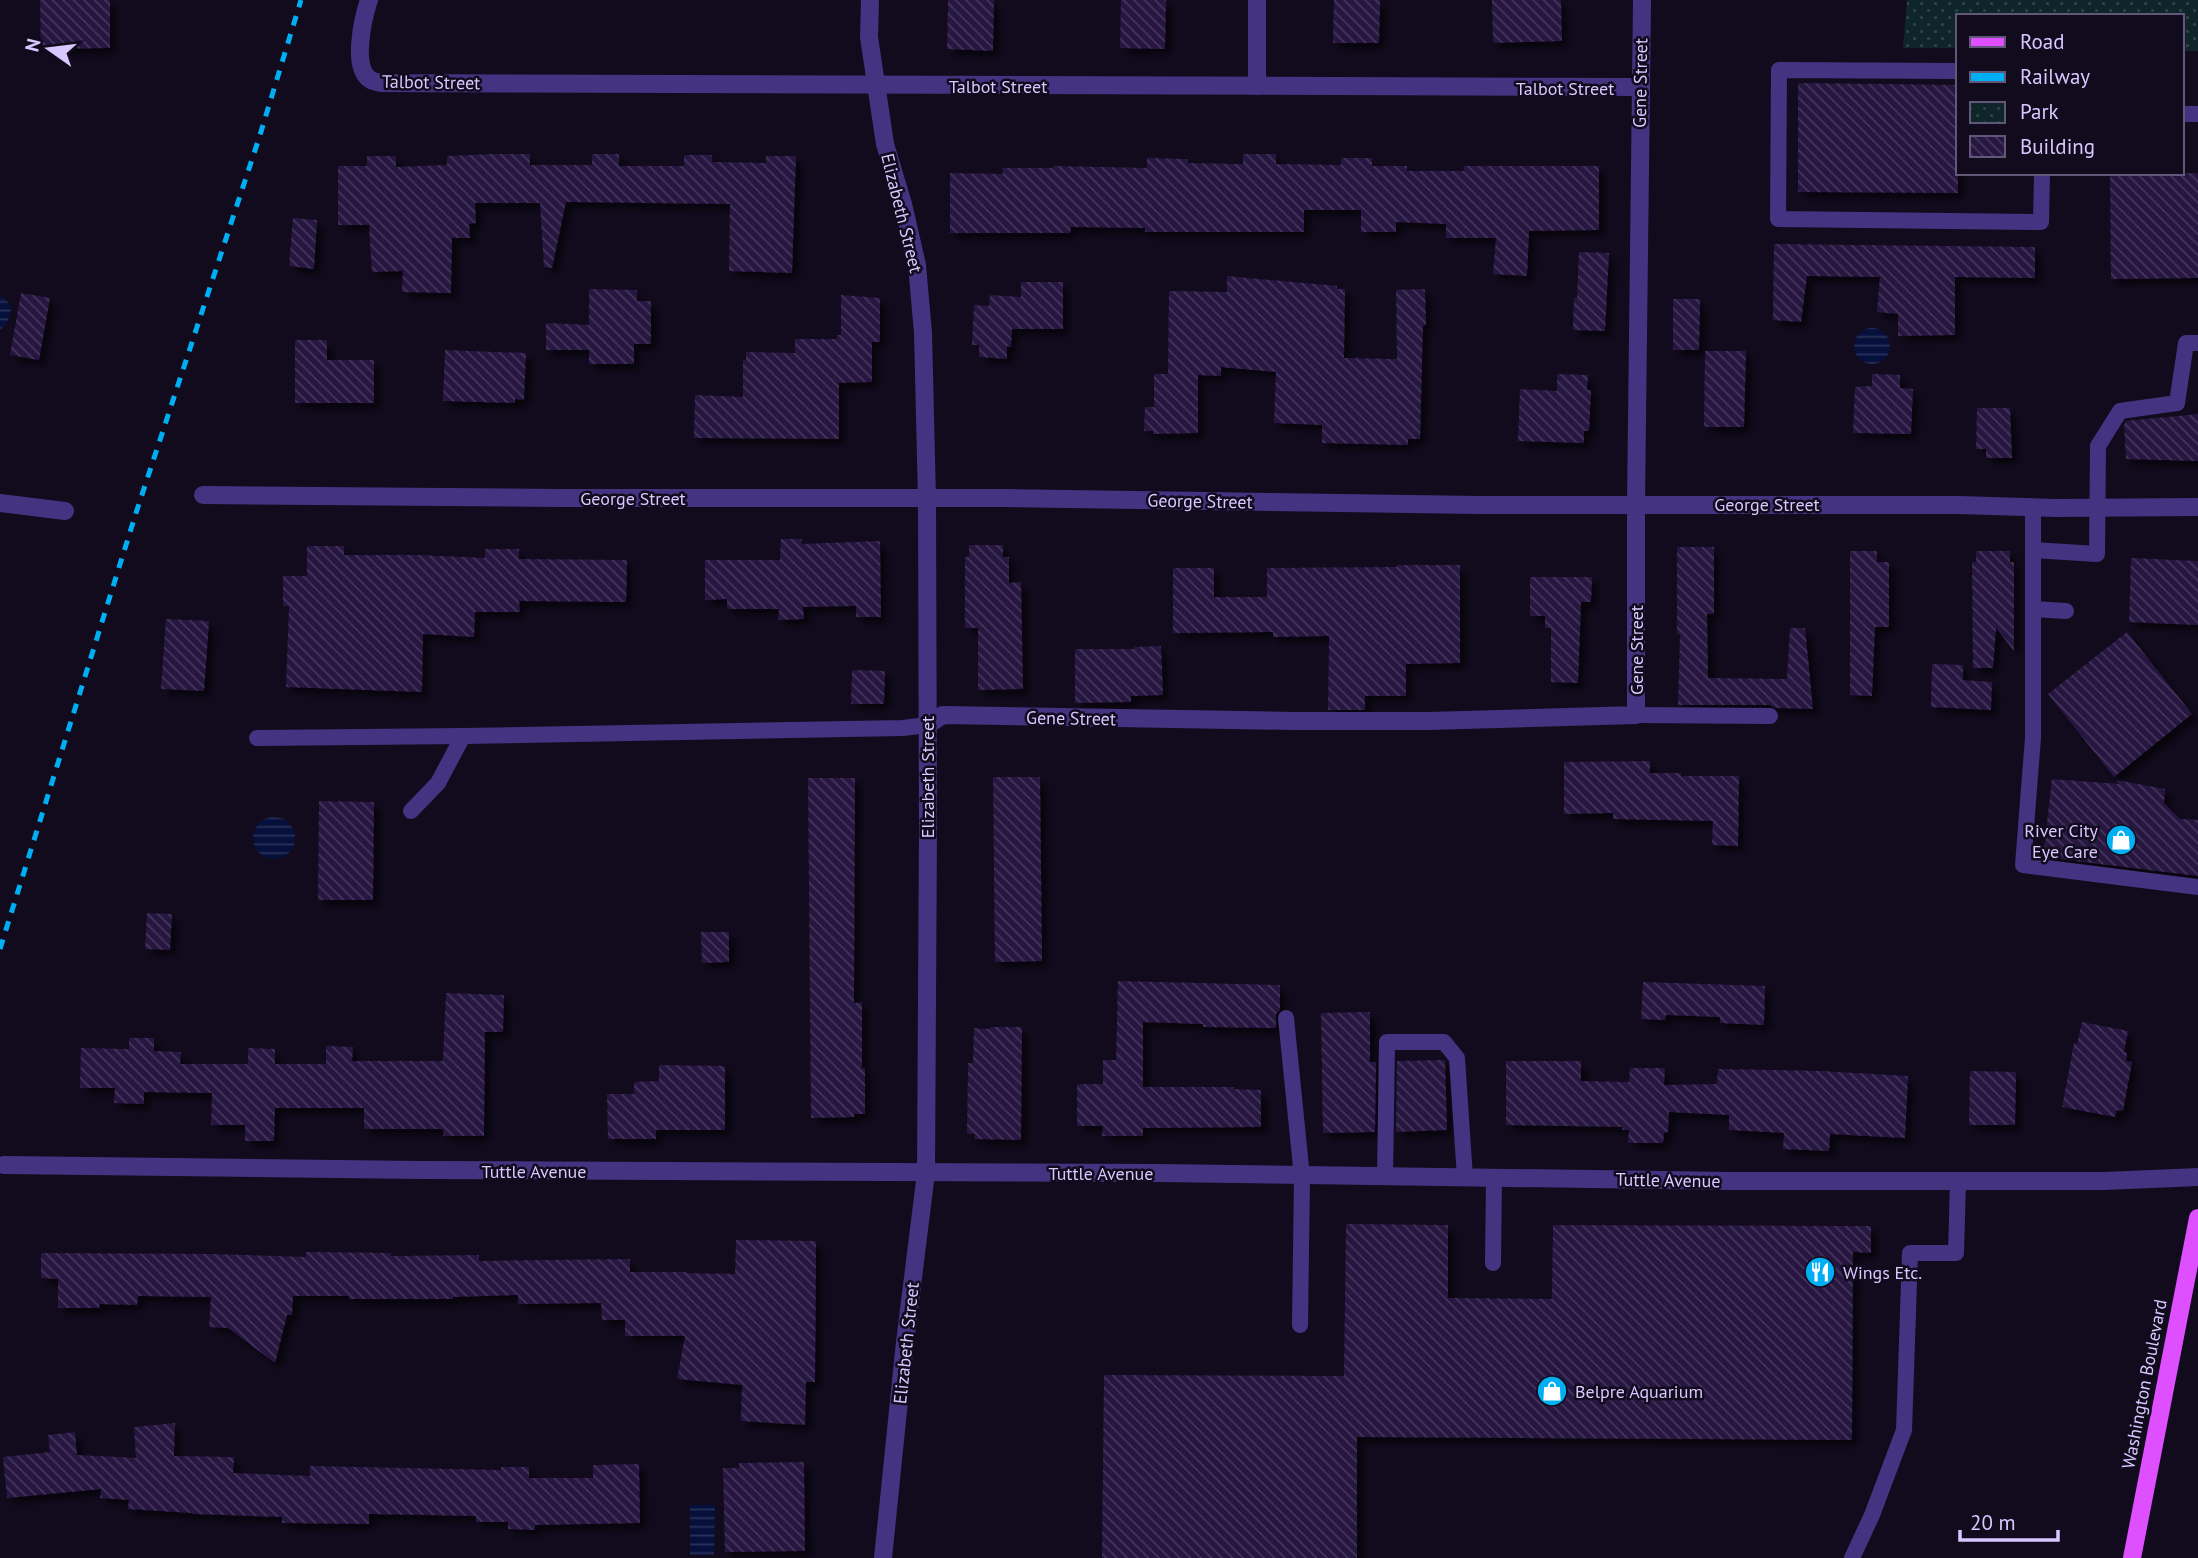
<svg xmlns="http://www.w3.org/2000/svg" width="2198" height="1558" font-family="'PT Sans',sans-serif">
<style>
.park{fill:url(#park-dots)}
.water{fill:url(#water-rules)}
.building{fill:url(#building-back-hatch);filter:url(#shadow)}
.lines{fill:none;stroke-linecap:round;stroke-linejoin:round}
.lane{stroke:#443380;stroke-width:16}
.street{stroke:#443380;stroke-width:18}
.primary{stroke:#de4fff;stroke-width:18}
.rail{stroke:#00aef3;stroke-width:5;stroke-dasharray:10 9;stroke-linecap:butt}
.labels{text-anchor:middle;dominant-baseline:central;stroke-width:5;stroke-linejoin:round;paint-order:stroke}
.street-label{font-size:18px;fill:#d8c8ff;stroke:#120b1e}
.poi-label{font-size:18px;fill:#d8c8ff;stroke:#120b1e;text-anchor:start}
</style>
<defs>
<pattern id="park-dots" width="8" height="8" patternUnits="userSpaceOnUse" patternTransform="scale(1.75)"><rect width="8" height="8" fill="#0e2529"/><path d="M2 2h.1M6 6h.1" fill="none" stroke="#304349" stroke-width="1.8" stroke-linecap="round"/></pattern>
<pattern id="water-rules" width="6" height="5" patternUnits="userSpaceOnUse" patternTransform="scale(1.75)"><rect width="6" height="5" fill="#06103c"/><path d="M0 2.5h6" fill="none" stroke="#2a3159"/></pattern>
<pattern id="building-back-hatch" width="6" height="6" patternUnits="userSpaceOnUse" patternTransform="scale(1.75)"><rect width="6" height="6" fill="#261640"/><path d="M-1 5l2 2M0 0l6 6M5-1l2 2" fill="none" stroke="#45365d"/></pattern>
<filter id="shadow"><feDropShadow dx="6" dy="6" stdDeviation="3.5" flood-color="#0009"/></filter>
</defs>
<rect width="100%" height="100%" fill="#120b1e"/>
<!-- park -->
<path class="park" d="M1907 0H2198V51H2182V16H1958V48H1903Z"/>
<!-- water -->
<g class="water">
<path d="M0 297H3L12 307 7 323 0 330Z"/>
<circle cx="1872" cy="346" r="18"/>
<circle cx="274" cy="838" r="21"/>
<path d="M690 1505H715L714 1555H690Z"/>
</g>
<!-- building -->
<g class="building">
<path d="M40 0H110V48L41 49Z"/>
<path d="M948 0H994L993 51 947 49Z"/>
<path d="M1121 0H1166L1165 49 1120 48Z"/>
<path d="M1334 0H1380L1379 43H1333Z"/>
<path d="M1492 0H1561L1562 41 1493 43Z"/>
<path d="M1798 83 1958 85V193L1798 192Z"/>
<path d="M492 154H530V165H592V154H619V166H684V155H712V162L766 163V156H796L792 273 729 271 730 204 566 202 552 268 544 267 540 203H475L476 223 469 224 470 238H452L451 293 402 292 403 271 372 272 369 225H338V166H367V156H396V167L447 165V156Z"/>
<path d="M1243 154H1276V164L1341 165V158H1372V166H1407V171H1464V166H1599V230L1529 231 1527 276 1493 274 1496 238H1446V224L1396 222V232H1361V210H1304V232H1145V228L1071 227 1070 233H950V173L1003 174 1002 168H1053V166L1147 168V158L1188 159V163L1243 164Z"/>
<path d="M2110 173H2198V278L2111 279Z"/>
<path d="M293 218 317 220 314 269 289 266Z"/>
<path d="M1774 244 2035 247V278L1955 277V335L1898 336V314L1877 312 1880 277 1807 276 1801 322 1773 320Z"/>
<path d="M1579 252 1609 253 1605 331 1573 330 1574 298H1577Z"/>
<path d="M1227 276 1337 286V289H1345L1344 358 1397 359 1396 290 1425 289 1426 325 1423 326 1420 439H1408V445L1322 443V425L1274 423 1276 372 1221 367V376L1198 375V433L1153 434V431H1144L1145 407H1154V374H1168L1169 291 1227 292Z"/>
<path d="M1021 282H1063V329H1012L1011 347 1007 346V359L979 357V345H972L974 305 989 306 990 295 1021 297Z"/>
<path d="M589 289 637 290V301H651V344H634V364H589V350H546V323L589 325Z"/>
<path d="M21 293 50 298 39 360 10 355Z"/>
<path d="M841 295 880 298V342H872V382L839 383V439L694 438 695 395 743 397V360H746V352L795 353V339H837V335H841Z"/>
<path d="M1673 299H1700L1699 350H1673Z"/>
<path d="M295 340H327V360H374V403H295Z"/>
<path d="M445 350 526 353 524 400 515 399V403L443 401Z"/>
<path d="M1705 351H1746L1744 427H1704Z"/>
<path d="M1557 374 1588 375 1587 390H1591L1589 431H1584V443L1518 441 1520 389 1557 391Z"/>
<path d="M1872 374 1900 375V388L1913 389 1911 434 1853 433 1855 387 1872 386Z"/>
<path d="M1977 408H2010L2012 458H1986V449H1976Z"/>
<path d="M2198 414V461L2126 459 2124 425 2126 421Z"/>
<path d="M781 539H802V544L880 541 881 617H856V606L803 607 804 619 778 620 779 609H727V599L705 600V560H780Z"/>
<path d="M969 545H1003V557H1009V583L1021 582 1023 689 978 690V628H965V557H969Z"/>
<path d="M307 546H344V555H418L485 558V549H519V559L627 560 626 602 519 601 520 612H475L474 637 423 634 422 692 286 687 289 606H283V576H307Z"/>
<path d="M1677 547H1714V614H1707L1708 678 1787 679 1790 628H1805L1813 709 1776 708 1770 705H1678L1680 634H1677Z"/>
<path d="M1850 551H1877V562H1889V627H1875L1872 696 1850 695Z"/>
<path d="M1976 551H2010V562H2014V651L1996 628 1993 668H1973L1972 562H1976Z"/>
<path d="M2131 558 2198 561V625L2129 622Z"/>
<path d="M1397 565H1460V663L1406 664V696H1365V710H1328L1329 636 1273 637V632L1173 633V568H1214V597H1267V568L1397 567Z"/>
<path d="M1530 577H1592L1591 602H1581L1578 683 1551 682V628H1545V616H1530Z"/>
<path d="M166 619 209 621 204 691 161 689Z"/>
<path d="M2127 632 2192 714 2114 777 2048 694Z"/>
<path d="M1161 646 1163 695 1131 696V702L1075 703V649H1134V647Z"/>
<path d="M1932 664 1963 665V680L1992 682 1991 710 1931 707Z"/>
<path d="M852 670 885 671 884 704H851Z"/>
<path d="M1650 761V773H1681V776H1739L1738 846 1712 845 1713 821 1613 819V813L1564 814V762Z"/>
<path d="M993 777H1040L1042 961 995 962Z"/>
<path d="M808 778H855L854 998V1003L862 1002V1068H865V1114H854V1117L811 1118Z"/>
<path d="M2052 779 2119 784 2116 780 2165 789 2164 803 2180 819 2198 820V876L2043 857Z"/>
<path d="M319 801 374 802 373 900H318Z"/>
<path d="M147 913 172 914 170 950 145 949Z"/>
<path d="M701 932H729V962L702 963Z"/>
<path d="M1118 981 1280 985V1010L1276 1014V1028L1203 1027V1024L1143 1022V1087H1234V1089L1261 1090V1127L1143 1128V1136H1102L1103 1126H1077V1084H1103V1060H1116Z"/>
<path d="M1643 982 1765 986 1764 1025 1720 1023V1017L1666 1015 1665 1020 1641 1019Z"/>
<path d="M446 993 504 995 503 1032H485L484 1136H443V1129H364V1108H275L274 1141H245V1125H211L212 1093 144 1092V1104L114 1103 115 1088H80L81 1048 129 1049V1038H154V1051L181 1052 180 1064H248V1048L275 1049V1064H326V1046L353 1047 352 1061H443Z"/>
<path d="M1370 1012V1062H1376L1375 1132 1323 1133 1321 1013Z"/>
<path d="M2082 1022 2128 1031 2124 1052H2127L2126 1061 2132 1062 2123 1111 2117 1110 2115 1117 2062 1107 2074 1043 2077 1044Z"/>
<path d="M990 1027H1022L1021 1140 974 1139 975 1134H967L968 1063H973L974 1028 990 1029Z"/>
<path d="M1445 1060 1447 1130 1396 1132 1397 1061Z"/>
<path d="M1506 1061H1581V1081L1629 1082 1630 1068H1665L1664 1085 1717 1084 1718 1069 1821 1071 1908 1076 1905 1138 1830 1134 1829 1151 1783 1149 1784 1133 1729 1130V1115L1669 1112 1668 1132 1664 1133 1663 1143H1628L1629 1130H1622L1623 1127 1506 1125Z"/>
<path d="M659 1065 725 1066V1130H656V1139H608L607 1094H634V1082L659 1081Z"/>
<path d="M1970 1071 2016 1072 2015 1125H1969Z"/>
<path d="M1346 1224 1448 1225V1298L1552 1299 1553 1225 1871 1226V1253L1853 1252 1852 1440 1357 1437V1558H1102L1104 1375 1344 1376Z"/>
<path d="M736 1240 816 1241 815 1382H806L805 1425 741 1421 742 1385 677 1379 685 1336H625V1320H602L601 1303 518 1304V1295L453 1297V1299H349V1296H293L292 1315H287L275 1363 228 1328 209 1327 211 1297 138 1296 137 1305 100 1304 99 1308H58V1279L41 1278V1253L212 1254 306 1257V1252L391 1253V1256L479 1255V1261L630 1259V1272H686V1273L735 1274Z"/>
<path d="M175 1423 174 1456 234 1457 233 1473 310 1476V1466L501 1470V1467H529V1478H593V1465L639 1464 640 1523 535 1525V1530L508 1529V1522H476V1516L369 1514V1524L282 1523V1517L192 1514V1513L128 1509 129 1500 100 1498 101 1489 7 1498 3 1457 50 1452 48 1435 75 1432 77 1455 136 1458 134 1427Z"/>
<path d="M804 1462 805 1551 725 1552 723 1468H739V1463Z"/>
</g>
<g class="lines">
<!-- lane -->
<g class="lane">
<path d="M1958 71 1779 70 1778 219 2041 222 2042 173"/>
<path d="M2182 114H2198"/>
<path d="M2033 508V738L2023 865 2198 887"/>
<path d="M2033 550 2097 554 2098 446 2120 411 2177 403 2186 343H2198"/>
<path d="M2033 609 2066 611"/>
<path d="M1636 715 1770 716"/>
<path d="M257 738 463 736 903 728 927 725"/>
<path d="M411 811 438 783 463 736"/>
<path d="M1286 1018 1302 1177 1300 1325"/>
<path d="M1385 1177 1387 1042H1444L1457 1058 1465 1178"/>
<path d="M1493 1263 1494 1178"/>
<path d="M1852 1558 1872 1515 1904 1430 1910 1253H1956L1958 1181"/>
</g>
<!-- street -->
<g class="street">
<path d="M369 0C363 18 351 69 371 80 374 82 378 82 382 83L1640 87"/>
<path d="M870 0 869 37 885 144 903 204 917 265 923 333 927 499 928 827 926 1173 905 1342 883 1558"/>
<path d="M1257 86V0"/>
<path d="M203 495 559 498H1007L1479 505H1958L2055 508 2198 507"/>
<path d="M0 503 65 511"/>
<path d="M927 725 943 715 1294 721H1428L1636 715V504L1642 0"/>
<path d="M4 1165 421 1170 1157 1173 1730 1181H2104L2198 1177"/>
</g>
<!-- primary -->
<path class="primary" d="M2132 1558 2198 1218"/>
<!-- rail -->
<path class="rail" d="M0 949 136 513 260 135 301 0"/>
</g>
<!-- icons -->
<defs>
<g id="shop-disc" transform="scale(1.575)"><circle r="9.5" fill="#00aef3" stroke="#120b1e"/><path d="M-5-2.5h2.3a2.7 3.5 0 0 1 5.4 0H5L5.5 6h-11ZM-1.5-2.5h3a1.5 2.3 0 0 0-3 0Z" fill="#fff"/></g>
<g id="restaurant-disc" transform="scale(1.575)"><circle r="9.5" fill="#00aef3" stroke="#120b1e"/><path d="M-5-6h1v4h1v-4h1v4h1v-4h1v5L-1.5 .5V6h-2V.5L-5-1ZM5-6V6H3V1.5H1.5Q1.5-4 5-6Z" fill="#fff"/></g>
</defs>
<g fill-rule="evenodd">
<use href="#shop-disc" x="2121" y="840"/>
<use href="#restaurant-disc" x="1820" y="1272"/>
<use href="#shop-disc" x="1552" y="1391"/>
</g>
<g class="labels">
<!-- street labels -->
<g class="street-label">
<text transform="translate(431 82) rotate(1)">Talbot Street</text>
<text transform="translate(1640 83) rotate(-89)">Gene Street</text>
<text x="998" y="86">Talbot Street</text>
<text x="1565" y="88">Talbot Street</text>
<text transform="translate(902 213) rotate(76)">Elizabeth Street</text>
<text x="633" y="498">George Street</text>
<text transform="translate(1200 501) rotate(1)">George Street</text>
<text x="1767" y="504">George Street</text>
<text transform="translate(1636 650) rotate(-90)">Gene Street</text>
<text transform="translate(1071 718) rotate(1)">Gene Street</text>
<text transform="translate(927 777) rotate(-90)">Elizabeth Street</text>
<text x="534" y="1171">Tuttle Avenue</text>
<text x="1101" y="1173">Tuttle Avenue</text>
<text transform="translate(1668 1180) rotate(1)">Tuttle Avenue</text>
<text transform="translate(906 1343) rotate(-84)">Elizabeth Street</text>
<text transform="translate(2144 1384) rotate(-79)">Washington Boulevard</text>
</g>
<!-- poi labels -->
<g class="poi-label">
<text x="2098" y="830" text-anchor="end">River City<tspan x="2098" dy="21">Eye Care</tspan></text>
<text x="1843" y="1272">Wings Etc.</text>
<text x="1575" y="1391">Belpre Aquarium</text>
</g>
</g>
<!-- legend -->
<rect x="1956" y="14" width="228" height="161" fill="#120b1e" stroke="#615778" stroke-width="2"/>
<rect x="1970" y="37" width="35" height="10" fill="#de4fff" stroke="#615778" stroke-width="2"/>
<text x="2020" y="49" font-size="21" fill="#d8c8ff">Road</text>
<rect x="1970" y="72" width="35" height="10" fill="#00aef3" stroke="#615778" stroke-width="2"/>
<text x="2020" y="84" font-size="21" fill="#d8c8ff">Railway</text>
<rect x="1970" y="102" width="35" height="21" fill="url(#park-dots)" stroke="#615778" stroke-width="2"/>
<text x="2020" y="119" font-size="21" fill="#d8c8ff">Park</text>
<rect x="1970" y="136" width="35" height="21" fill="url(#building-back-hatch)" stroke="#615778" stroke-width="2"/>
<text x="2020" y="154" font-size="21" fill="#d8c8ff">Building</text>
<!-- north arrow -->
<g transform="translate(49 49) rotate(284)" stroke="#120b1e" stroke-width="5" paint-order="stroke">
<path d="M0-5L12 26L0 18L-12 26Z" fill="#d8c8ff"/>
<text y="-10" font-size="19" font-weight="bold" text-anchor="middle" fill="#d8c8ff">N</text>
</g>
<!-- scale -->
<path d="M1960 1530v10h98v-10" fill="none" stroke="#d8c8ff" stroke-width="3.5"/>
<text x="1970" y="1530" font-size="21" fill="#d8c8ff" stroke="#120b1e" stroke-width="5" paint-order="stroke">20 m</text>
</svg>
